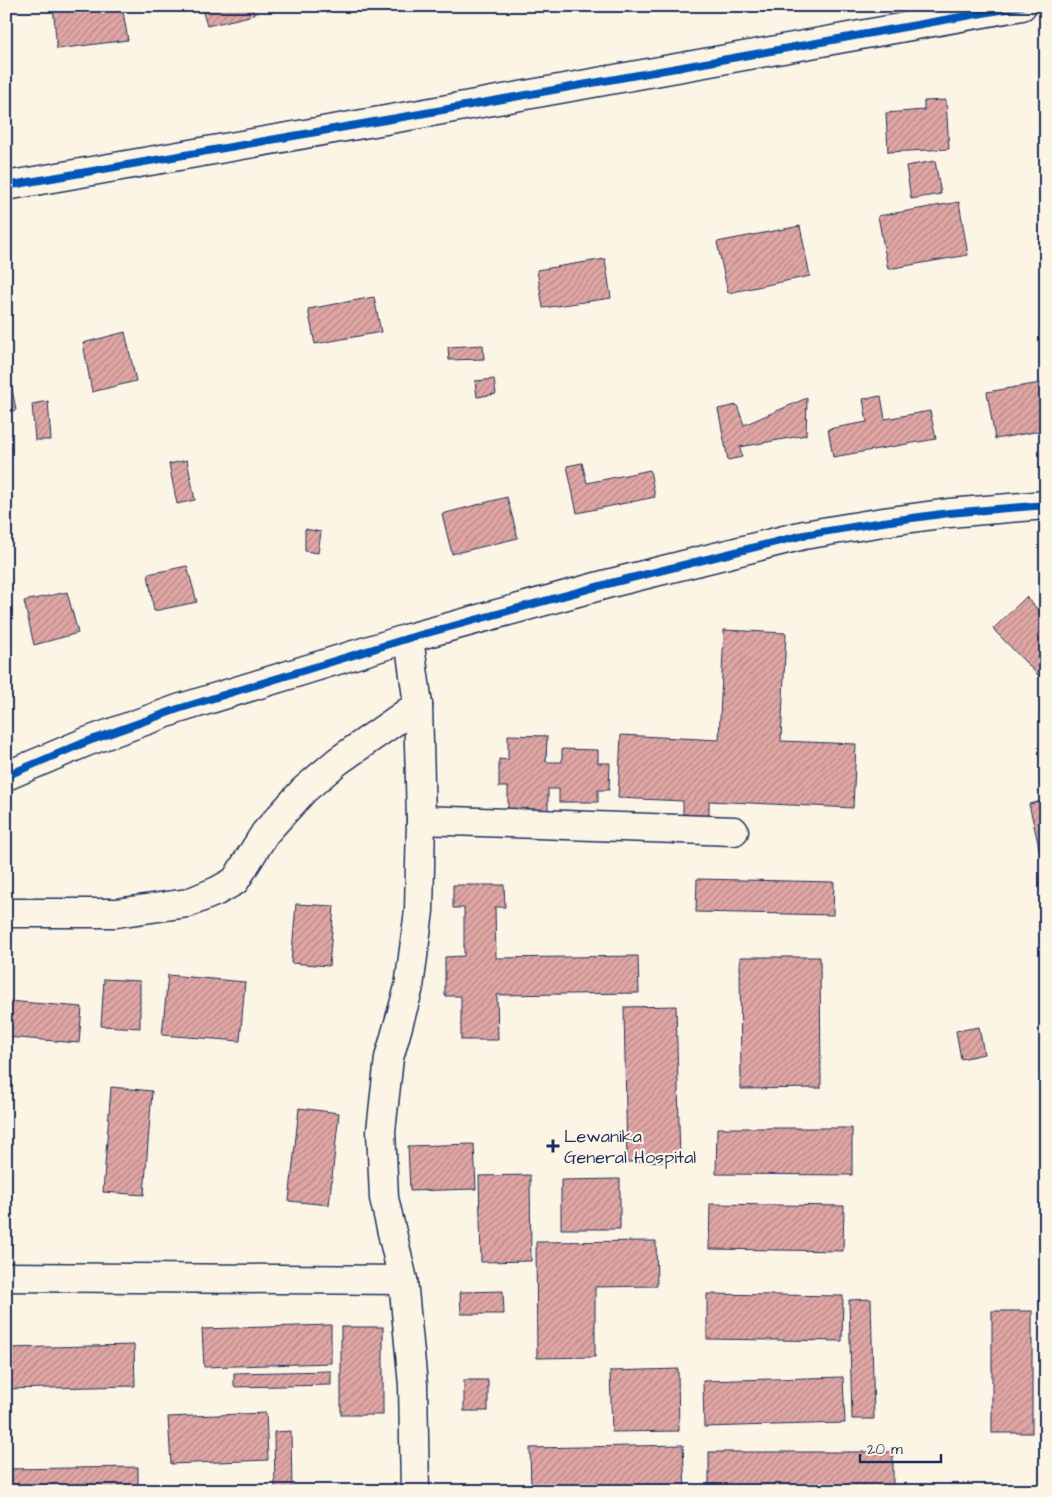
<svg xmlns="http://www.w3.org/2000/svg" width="1052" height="1497" font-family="'Architects Daughter',sans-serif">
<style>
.building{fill:url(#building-hatch);stroke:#1b2f5e}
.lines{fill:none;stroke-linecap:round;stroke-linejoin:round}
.minor-casing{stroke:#1b2f5e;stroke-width:31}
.tertiary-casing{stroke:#1b2f5e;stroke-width:31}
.minor{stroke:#fcf5e5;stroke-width:28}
.tertiary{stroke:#fcf5e5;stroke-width:28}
.cycleway-casing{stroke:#fcf5e5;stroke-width:11}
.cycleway{stroke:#0057b8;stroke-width:8}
.poi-dot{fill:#1b2f5e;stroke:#fcf5e5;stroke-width:2}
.labels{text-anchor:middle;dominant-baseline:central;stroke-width:4.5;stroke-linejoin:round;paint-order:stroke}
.poi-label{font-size:18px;fill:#1b2f5e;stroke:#fcf5e5;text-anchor:start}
</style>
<defs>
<pattern id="building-hatch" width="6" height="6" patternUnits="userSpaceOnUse" patternTransform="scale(1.25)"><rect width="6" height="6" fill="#e0a6a4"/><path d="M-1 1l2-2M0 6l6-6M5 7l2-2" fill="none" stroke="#b58889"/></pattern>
</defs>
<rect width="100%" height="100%" fill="#fcf5e5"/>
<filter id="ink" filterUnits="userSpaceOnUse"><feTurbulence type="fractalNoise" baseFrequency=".02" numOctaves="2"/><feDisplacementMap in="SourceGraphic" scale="10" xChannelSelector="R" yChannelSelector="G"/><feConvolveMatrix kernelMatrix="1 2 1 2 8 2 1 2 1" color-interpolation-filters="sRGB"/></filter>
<g filter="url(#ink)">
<!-- building -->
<g class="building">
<path d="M53 6H122L128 40 57 49Z"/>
<path d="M201 6H251L254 15 207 26Z"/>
<path d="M946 100 949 149 888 152 886 113 924 110V101Z"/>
<path d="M935 161 941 194 911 199 906 166Z"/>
<path d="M959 202 968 255 888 269 878 216Z"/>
<path d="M800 226 810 276 728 293 717 242Z"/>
<path d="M605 259 611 298 543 308 537 270Z"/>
<path d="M374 297 381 332 315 344 308 309Z"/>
<path d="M125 332 136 381 92 392 83 343Z"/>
<path d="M483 345 484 359 449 360 448 347Z"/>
<path d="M6 367H8L16 410 6 412Z"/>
<path d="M494 379 496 394 477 397 475 381Z"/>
<path d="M1046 382V430L995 439 987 392Z"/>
<path d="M881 396 885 419 930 411 936 439 833 457 828 429 867 422 863 399Z"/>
<path d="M807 398 806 435 740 447 742 457 728 460 718 409 737 405 744 425Z"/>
<path d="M48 401 51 440H35L32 404Z"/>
<path d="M187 460 195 500 177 504 169 464Z"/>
<path d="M582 463 587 483 650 470 655 497 577 513 567 466Z"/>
<path d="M507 497 518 538 452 554 442 514Z"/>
<path d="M305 529 321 532 318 553 305 551Z"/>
<path d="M187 566 197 602 154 611 148 574Z"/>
<path d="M67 592 78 633 34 645 24 601Z"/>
<path d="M1026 597 1046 618V669L1039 676 993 629Z"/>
<path d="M724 630 786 633 781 741 856 744 853 808 709 801V816L683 814V801L618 798 621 735 719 740Z"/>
<path d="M508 735 547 736 546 762H562V749L598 750V763H610L609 790H598V802H559V789H548V813H508V787H499V759L508 760Z"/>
<path d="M1046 800V868L1044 869 1029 804Z"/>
<path d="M697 879 834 882 833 915 696 912Z"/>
<path d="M453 885H504L505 907H495L496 958 638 956 639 993 497 995 498 1040H461V996H445V957L464 956V908H453Z"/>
<path d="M296 904 334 906 329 966 291 963Z"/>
<path d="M740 957H820L821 1088 741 1089Z"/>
<path d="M168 975 245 982 240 1041 162 1035Z"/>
<path d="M104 979 140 981V1028L101 1026Z"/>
<path d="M8 1001 82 1007 79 1043 6 1037Z"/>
<path d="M676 1006 680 1161 627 1162 624 1007Z"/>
<path d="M979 1027 984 1054 961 1059 956 1031Z"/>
<path d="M111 1087 152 1091 144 1195 103 1192Z"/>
<path d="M299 1108 339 1113 329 1205 289 1201Z"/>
<path d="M717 1128H852V1175L716 1174Z"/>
<path d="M474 1144 476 1189 410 1191 408 1146Z"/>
<path d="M530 1175 531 1261 481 1262 479 1176Z"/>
<path d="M620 1179V1229H561V1180Z"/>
<path d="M710 1204 844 1206 843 1251 709 1249Z"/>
<path d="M656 1241 657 1286 595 1287V1357L537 1358 536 1242Z"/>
<path d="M503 1291 504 1314H461L460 1292Z"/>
<path d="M707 1294 843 1296 842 1341 707 1339Z"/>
<path d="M871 1299 874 1419H852L849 1300Z"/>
<rect x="992" y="1311" width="40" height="122"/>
<path d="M331 1325V1363L204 1367 202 1329Z"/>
<rect x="341" y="1327" width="42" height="88"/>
<path d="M134 1345 135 1386 6 1389V1348Z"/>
<path d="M678 1369 679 1431 612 1432 610 1371Z"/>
<path d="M331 1371V1385L234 1387V1373Z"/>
<path d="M843 1377 845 1423 704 1427 703 1381Z"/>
<rect x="464" y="1380" width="24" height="31"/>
<path d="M266 1413 268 1460 171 1464 168 1417Z"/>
<path d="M291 1431 292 1491H275L274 1432Z"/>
<path d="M683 1445 685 1491H531L530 1448Z"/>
<rect x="709" y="1452" width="184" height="39"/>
<path d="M138 1467V1491H6V1469Z"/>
</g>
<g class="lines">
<!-- minor casing -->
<g class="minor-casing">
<g id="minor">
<path d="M409 638 418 705 421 820 419 911 409 987 389 1058 381 1131 384 1198 403 1280 413 1385 415 1491"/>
<path d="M421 820 734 831"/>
<path d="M6 913H116L188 903 217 891 235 881 265 833 304 790 338 761 418 705"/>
<path d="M6 1277 403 1280"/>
</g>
</g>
<!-- tertiary casing -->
<g class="tertiary-casing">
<g id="tertiary">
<path d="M6 186 420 114 1022 6"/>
<path d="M6 776 86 742 178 709 409 638 607 584 804 535 883 522 949 513 1046 505"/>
</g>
</g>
<!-- minor -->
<use href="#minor" class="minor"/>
<!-- tertiary -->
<use href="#tertiary" class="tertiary"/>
<!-- cycleway casing -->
<g class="cycleway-casing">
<g id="cycleway">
<path d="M6 186 420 114 1022 6"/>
<path d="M6 776 86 742 178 709 409 638 607 584 804 535 883 522 949 513 1046 505"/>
</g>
</g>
<!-- cycleway -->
<use href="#cycleway" class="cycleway"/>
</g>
</g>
<!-- markers -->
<path class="poi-dot" d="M550.5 1138.5h5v5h5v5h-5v5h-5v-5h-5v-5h5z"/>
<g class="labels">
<!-- poi labels -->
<g class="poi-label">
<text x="564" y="1136">Lewanika<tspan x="564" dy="21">General Hospital</tspan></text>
</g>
</g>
<!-- margin -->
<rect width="1052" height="1497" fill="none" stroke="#fcf5e5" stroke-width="25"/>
<rect x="12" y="12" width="1027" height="1472" fill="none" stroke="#1b2f5e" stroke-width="2" filter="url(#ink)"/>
<!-- scale -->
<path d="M860 1454v8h81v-8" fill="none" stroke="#1b2f5e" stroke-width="2.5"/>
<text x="867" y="1454" font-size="15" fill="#1b2f5e" stroke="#fcf5e5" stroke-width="4" paint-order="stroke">20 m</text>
</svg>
